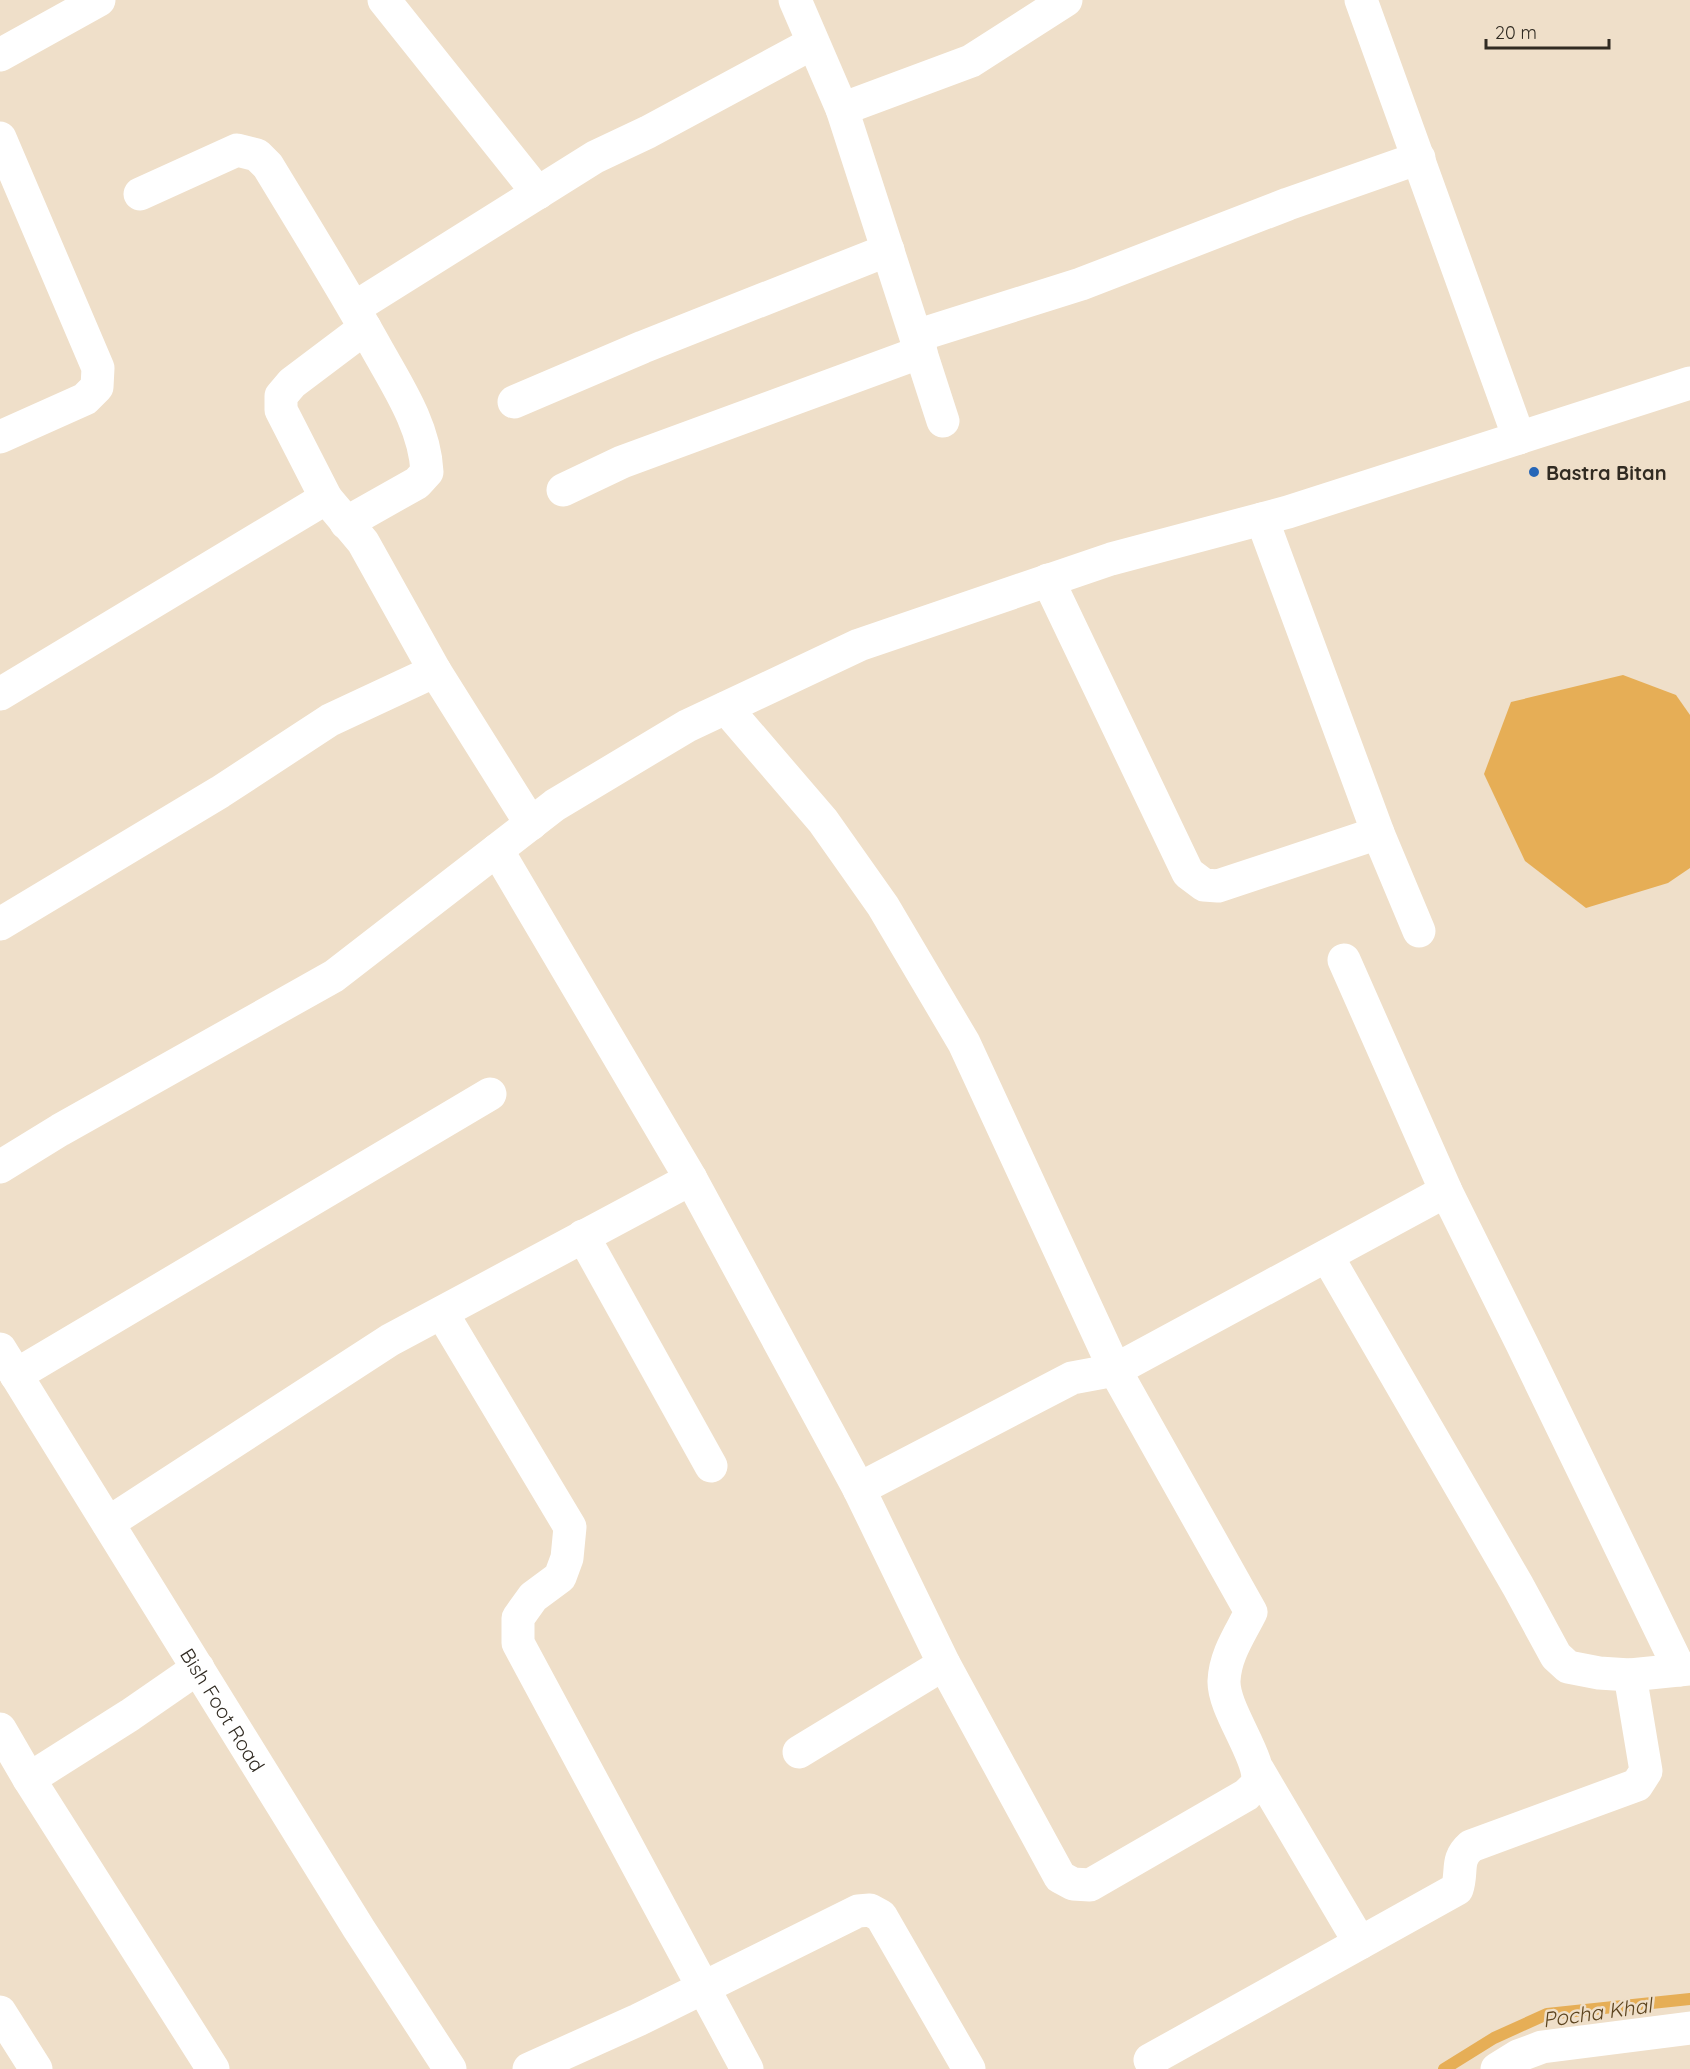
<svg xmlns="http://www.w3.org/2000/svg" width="1690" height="2069" font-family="Quicksand,sans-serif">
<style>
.water{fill:#e6ae56}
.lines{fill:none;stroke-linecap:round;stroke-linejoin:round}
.stream{stroke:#e6ae56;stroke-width:12}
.minor{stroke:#fff;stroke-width:33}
.poi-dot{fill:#2666b7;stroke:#efdfc9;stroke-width:2}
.labels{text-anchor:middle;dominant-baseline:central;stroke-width:5;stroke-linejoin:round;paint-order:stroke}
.poi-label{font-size:20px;font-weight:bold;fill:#312b22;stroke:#efdfc9;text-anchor:start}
.street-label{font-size:20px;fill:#312b22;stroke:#efdfc9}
.water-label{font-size:21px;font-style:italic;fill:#5b431e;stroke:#efdfc9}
</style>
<rect width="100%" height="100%" fill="#efdfc9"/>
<!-- water -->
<path class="water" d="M1623 675 1676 695 1690 715V868L1668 883 1586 908 1525 861 1484 774 1511 702Z"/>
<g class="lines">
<!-- stream -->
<path class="stream" d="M1444 2069 1494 2038 1547 2014 1690 1999"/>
<!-- minor -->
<g class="minor">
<path d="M384 0 538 193"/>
<path d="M795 0 842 109 943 421"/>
<path d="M1361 0 1519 438"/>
<path d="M0 55 99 0"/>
<path d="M842 109 971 61 1066 0"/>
<path d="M0 138 98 368 97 387 85 399 0 437"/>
<path d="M140 194 237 150 257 155 268 166C305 227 343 288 378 351 399 388 425 428 427 472L417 483 346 523"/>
<path d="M354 308 595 157 648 132 813 43"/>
<path d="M365 328 292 383 281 396V410L326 498 363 542 435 671 531 824"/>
<path d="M916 336 1081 284 1288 204 1419 158"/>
<path d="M514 402 643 347 888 250"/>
<path d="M563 490 622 462 921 352"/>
<path d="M1262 519 1378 833 1419 931"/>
<path d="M1048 580 1188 873 1204 885 1218 886 1378 833"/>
<path d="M0 694 326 498"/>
<path d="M497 850 691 1179 859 1489 944 1664 1060 1877 1073 1884 1090 1885 1246 1795C1249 1792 1254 1788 1256 1785 1266 1763 1223 1711 1224 1681 1225 1655 1240 1634 1251 1612L1115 1370 964 1043 883 906 823 821 726 708"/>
<path d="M0 924 220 792 330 720 435 671"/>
<path d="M1344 960 1446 1191 1522 1344 1680 1670"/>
<path d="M0 1167 60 1130 334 976 555 805 687 726 859 645 1111 559 1288 512 1690 383"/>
<path d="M583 1236 711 1466"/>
<path d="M1327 1256 1518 1586 1556 1656 1568 1667 1599 1673 1630 1675 1690 1669"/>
<path d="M442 1313 570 1527 567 1558 560 1577 533 1597 518 1618V1643L747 2069"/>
<path id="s1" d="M0 1349 359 1929 450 2069"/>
<path d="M16 1375 490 1094"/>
<path d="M859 1489 1072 1378 1115 1370 1446 1191"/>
<path d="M108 1523 390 1340 691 1179"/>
<path d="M0 1729 29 1779 213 2069"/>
<path d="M799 1752 944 1664"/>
<path d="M1258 1770 1360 1943"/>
<path d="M29 1779 130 1715 198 1668"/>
<path d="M0 2012 36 2069"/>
<path d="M1150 2060 1457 1889C1463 1871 1455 1860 1471 1846L1637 1785 1646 1771 1630 1675"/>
<path d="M529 2069 638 2020 858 1911 870 1910 881 1916 969 2069"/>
<path d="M1497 2069 1518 2056 1542 2047 1690 2028"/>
</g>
</g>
<!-- markers -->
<circle class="poi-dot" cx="1534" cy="472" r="6"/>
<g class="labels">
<!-- poi labels -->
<g class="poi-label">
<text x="1546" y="472">Bastra Bitan</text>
</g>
<!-- street labels -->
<g class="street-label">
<text stroke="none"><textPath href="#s1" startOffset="424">Bish Foot Road</textPath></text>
</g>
<!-- water labels -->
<g class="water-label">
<text transform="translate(1597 2012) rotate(-8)">Pocha Khal</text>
</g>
</g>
<!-- scale -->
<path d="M1486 39v9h123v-9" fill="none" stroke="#312b22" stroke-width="3"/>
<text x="1495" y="39" font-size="18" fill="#312b22" stroke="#efdfc9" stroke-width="4.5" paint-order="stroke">20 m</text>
</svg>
